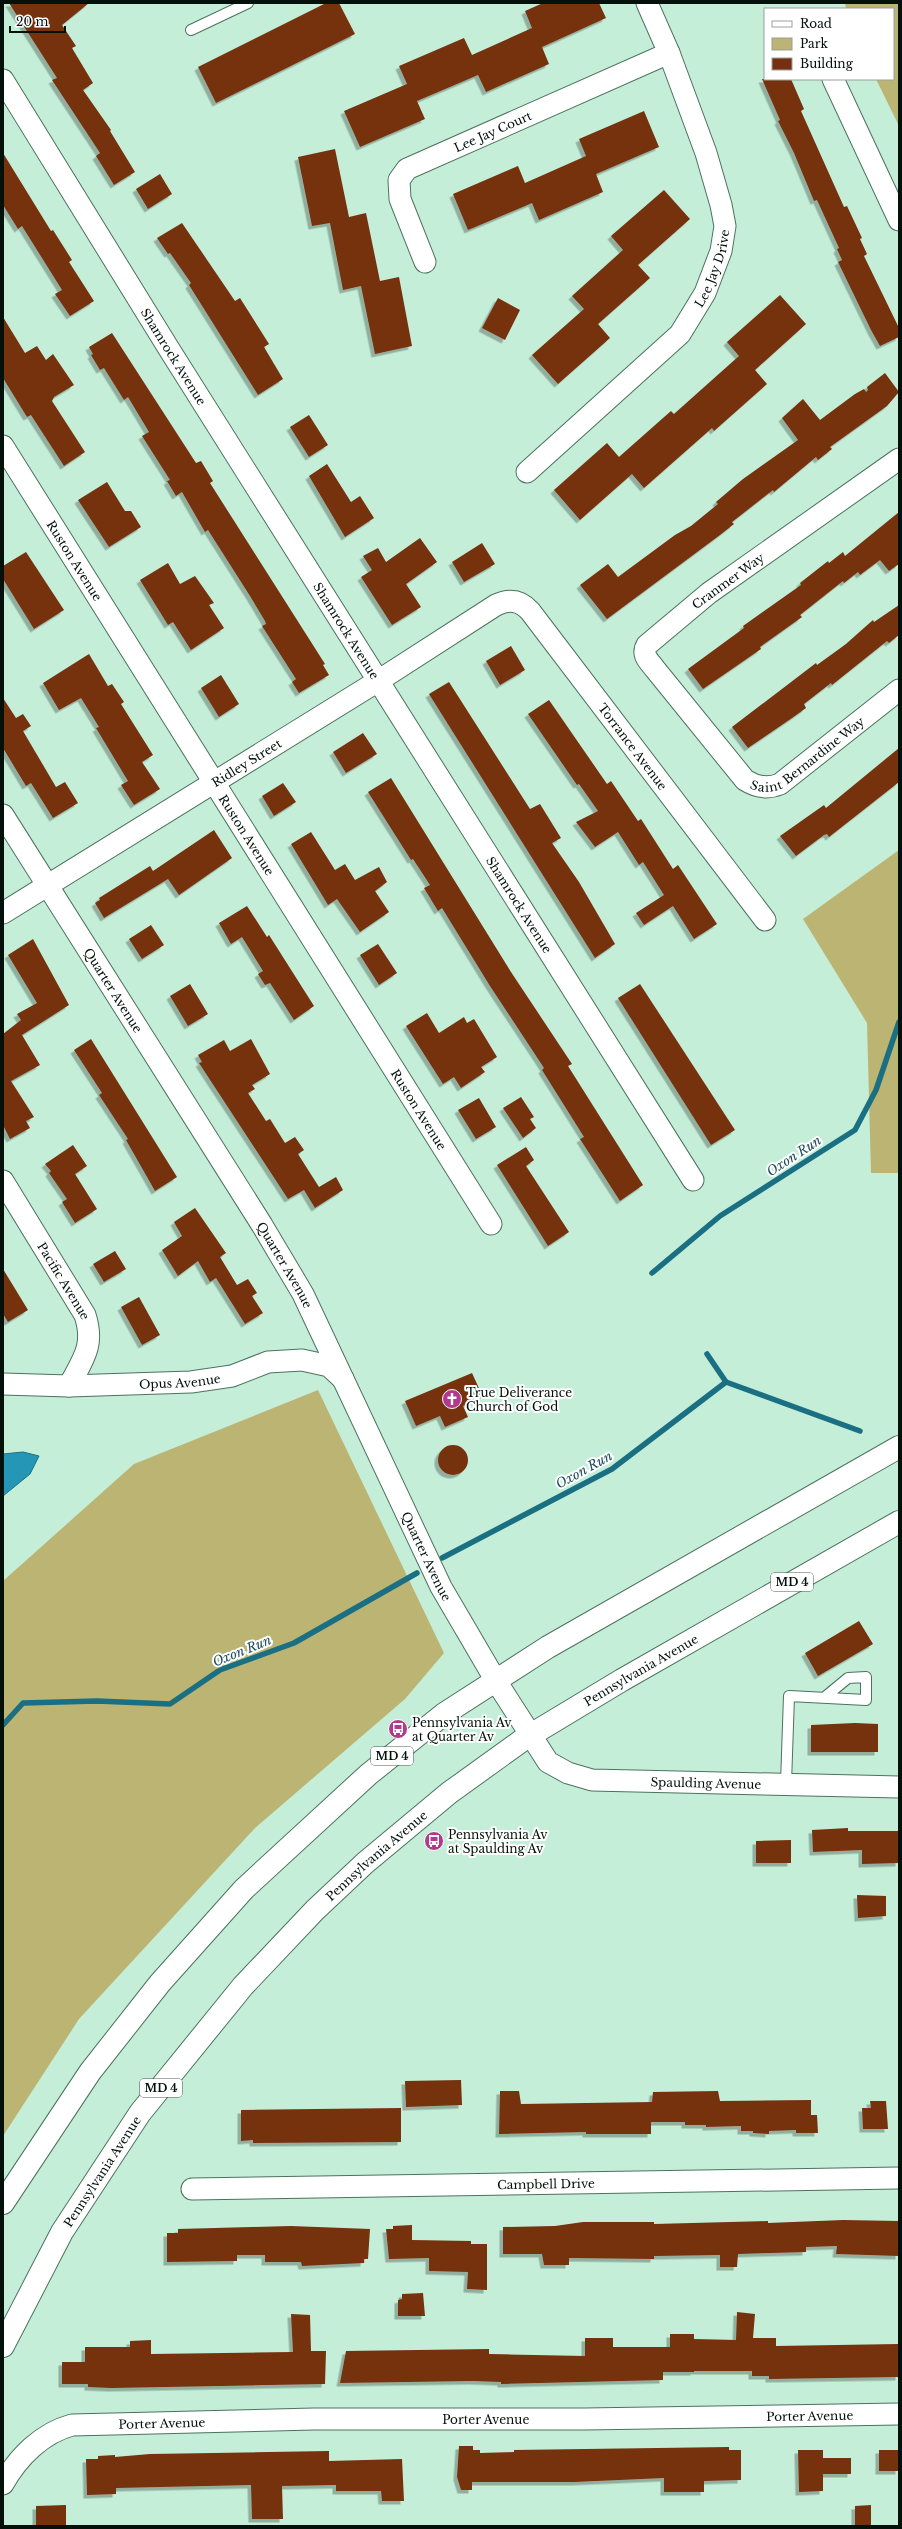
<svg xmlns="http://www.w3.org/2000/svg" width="902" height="2529" font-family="'Libre Baskerville',serif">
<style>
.green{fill:#bcb473}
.water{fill:#2497b7;stroke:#1a6f83}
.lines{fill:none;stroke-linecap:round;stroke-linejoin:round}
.stream{stroke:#1a6f83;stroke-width:5.5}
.building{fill:#763010;filter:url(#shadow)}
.lane-casing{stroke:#4c725f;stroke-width:12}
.street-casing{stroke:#4c725f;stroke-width:23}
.highway-casing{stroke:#4c725f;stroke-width:24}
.lane{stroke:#fff;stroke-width:10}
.street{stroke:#fff;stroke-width:21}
.highway{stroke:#fff;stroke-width:22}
.labels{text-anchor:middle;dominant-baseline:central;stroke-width:4;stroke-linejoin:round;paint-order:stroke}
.shield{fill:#fff;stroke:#4f5854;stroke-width:1}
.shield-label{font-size:11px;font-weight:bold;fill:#03110a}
.street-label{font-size:12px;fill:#03110a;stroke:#fff}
.poi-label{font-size:12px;fill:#03110a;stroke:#fff;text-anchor:start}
.water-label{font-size:13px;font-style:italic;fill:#224f5e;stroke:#fff}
</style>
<defs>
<filter id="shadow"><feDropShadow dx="-3.5" dy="3.5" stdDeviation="0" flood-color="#0004"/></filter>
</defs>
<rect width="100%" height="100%" fill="#c4eed8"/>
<!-- green -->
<g class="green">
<path d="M845 3H899V126L876 79H893V9H846Z"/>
<path d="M899 850V1173H871L867 1023 803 919Z"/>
<path d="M318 1390 444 1653 405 1699 255 1828 79 2019 3 2136V1581L134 1464Z"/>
</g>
<!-- water -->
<path class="water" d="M23 1452 39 1456 30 1474 3 1496V1454Z"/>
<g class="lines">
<!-- stream -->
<g class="stream">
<path d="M652 1273 720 1216 855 1130 876 1090 899 1022"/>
<path d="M707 1354 726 1382"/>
<path d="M442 1558 612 1469 726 1382 860 1431"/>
<path d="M3 1725 23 1703 97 1701 170 1704 220 1670 294 1643 417 1573"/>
</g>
</g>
<!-- building -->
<g class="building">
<path d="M9 3H89L62 25 76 46 72 48 93 83 83 90 111 130 110 131 135 172 114 185 96 156 100 153 52 80 57 78Z"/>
<path d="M326 3H339L355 34 216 103 198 67Z"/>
<path d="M543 3H599L606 18 542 47 549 64 486 92 478 75 417 101 425 119 360 147 344 111 407 84 399 66 464 38 472 55 532 28 525 11Z"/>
<path d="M762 79H791L804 109 801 111 844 207 847 206 862 238 860 239 867 254 864 256 899 328V337L880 346 871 330 838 262 842 260 837 249 839 248 817 200 814 201 794 153 778 121 780 120Z"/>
<path d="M644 111 659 147 596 174 603 192 539 220 532 203 468 230 453 194 518 166 525 183 586 156 579 139Z"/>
<path d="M335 149 349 217 366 213 380 281 399 277 412 346 375 354 361 286 343 290 330 223 312 226 298 157Z"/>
<path d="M3 153 51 231 53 230 72 260 69 262 94 301 70 316 55 294 62 290 22 226 18 229 3 205Z"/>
<path d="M160 174 172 194 148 209 136 189Z"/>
<path d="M664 190 690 219 638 265 650 278 598 324 610 338 558 384 532 355 584 309 572 296 623 250 611 236Z"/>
<path d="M182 223 235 301 240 298 269 344 264 347 283 379 258 395 189 285 191 283 170 253 168 254 157 238Z"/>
<path d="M780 295 806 324 755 370 767 384 714 431 712 428 644 488 632 474 580 520 554 490 607 443 619 457 671 411 674 414 739 356 727 342Z"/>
<path d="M498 298 520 310 505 340 482 328Z"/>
<path d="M3 317 25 353 37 346 46 360 53 354 74 385 54 397 52 401 85 452 64 466 31 415 27 417 3 378Z"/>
<path d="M112 333 196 463 201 461 213 481 210 483 325 664 323 665 329 675 299 693 292 682 296 679 262 626 266 624 265 621 250 596 208 530 205 532 182 492 176 496 167 481 170 480 142 436 149 432 128 397 124 400 104 368 100 370 91 355 93 354 89 347Z"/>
<path d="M885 373 899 392 887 406 830 447 832 449 818 460 816 457 774 492 773 490 732 522 734 524 720 535 607 619 580 585 608 564 618 577 675 535 691 526 718 504 716 502 743 479 798 440 782 418 803 399 820 420 855 394 864 389 866 392 868 390 867 387Z"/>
<path d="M309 415 328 445 309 457 290 427Z"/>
<path d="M327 464 351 502 360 496 374 518 345 537 309 476Z"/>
<path d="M107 482 125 511H131L141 527 109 547 78 500Z"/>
<path d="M899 512V564L889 571 880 560 860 575 858 572 844 583 843 581 800 615 802 617 760 647 761 649 703 689 688 669 744 628 743 626 801 585 800 583 828 561 829 563 843 552 845 556Z"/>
<path d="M420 538 437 562 406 584 421 607 392 625 361 577 372 570 363 556 378 548 386 562Z"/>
<path d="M482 543 495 564 464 582 452 562Z"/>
<path d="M26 552 64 610 34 629 3 579V566Z"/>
<path d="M168 563 180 584 195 576 214 603 209 605 224 628 191 650 173 622 168 625 140 580Z"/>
<path d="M899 605V635L889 643 887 641 832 685 831 683 804 704 806 708 792 718 748 748 732 727 816 663 817 665 846 644 873 620 874 622Z"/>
<path d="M511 646 525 670 500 685 486 661Z"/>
<path d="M89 654 108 686 112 684 124 702 121 704 153 755 142 762 160 789 134 805 121 785 128 781 96 728 99 727 81 698 59 710 43 683Z"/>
<path d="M221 675 239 704 219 717 201 688Z"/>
<path d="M449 682 530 809 540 804 561 838 552 843 579 882 615 944 595 958 429 694Z"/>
<path d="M3 698 16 718 23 714 31 726 23 731 56 787 65 782 78 803 53 818 31 783 26 786 3 748Z"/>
<path d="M549 700 607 784 611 781 638 821 641 819 673 869 678 865 717 924 694 939 673 906 644 925 636 913 664 895 643 862 639 865 618 832 595 847 576 822 598 811 579 784 577 785 528 714Z"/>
<path d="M363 733 377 754 346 773 333 752Z"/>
<path d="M899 748V782L829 837 827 834 824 835 796 856 780 836 824 805 826 808Z"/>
<path d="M391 778 511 972 572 1064 568 1066 643 1185 620 1201 580 1139 584 1137 542 1070 544 1068 490 986 442 908 438 911 424 888 430 885 413 859 411 860 368 792Z"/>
<path d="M283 783 296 802 274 816 262 796Z"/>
<path d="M214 830 232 858 179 895 168 879 104 918 95 903 100 900 99 898 150 866 153 871Z"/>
<path d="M311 832 335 870 345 864 355 880 379 867 387 882 375 891 389 912 360 932 337 899 328 905 291 844Z"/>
<path d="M247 906 267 937 269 935 314 1006 294 1020 270 983 265 985 258 974 263 971 242 937 231 944 219 923Z"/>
<path d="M151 925 164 945 142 959 129 939Z"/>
<path d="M33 939 69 1005 22 1035 40 1065 11 1081 34 1117 26 1121 30 1128 10 1139 3 1125V1034L21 1020 17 1014 37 1003 8 955Z"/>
<path d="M378 944 397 973 379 985 360 955Z"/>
<path d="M190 984 208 1014 188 1026 170 996Z"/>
<path d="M640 984 735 1130 711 1145 618 998Z"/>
<path d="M427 1013 439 1033 464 1017 467 1023 474 1019 497 1057 481 1067 485 1072 461 1088 454 1077 443 1084 406 1026Z"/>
<path d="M91 1039 177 1177 155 1191 126 1140 128 1139 99 1095 102 1093 74 1050Z"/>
<path d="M251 1039 270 1074 252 1085 255 1089 248 1093 266 1121 270 1119 285 1143 295 1137 304 1150 298 1154 319 1187 336 1177 343 1190 315 1208 304 1190 288 1199 199 1063 202 1062 198 1055 224 1040 230 1051Z"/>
<path d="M521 1097 534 1117 530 1119 536 1128 523 1138 503 1108Z"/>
<path d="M479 1098 496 1127 476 1139 458 1110Z"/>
<path d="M73 1145 87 1166 75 1174 97 1209 75 1223 62 1202 67 1199 49 1173 51 1171 45 1164Z"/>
<path d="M526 1147 534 1160 526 1166 569 1232 548 1246 497 1165Z"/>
<path d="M195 1208 226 1253 220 1257 237 1285 248 1279 257 1293 252 1296 263 1313 245 1324 216 1278 210 1282 198 1261 178 1276 162 1250 182 1236 174 1222Z"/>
<path d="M115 1251 126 1269 104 1282 93 1264Z"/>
<path d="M3 1269 28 1310 8 1322 3 1314Z"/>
<path d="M139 1297 160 1335 142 1345 121 1307Z"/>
<path d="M472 1373 483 1397 463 1406 468 1417 445 1427 440 1416 416 1426 405 1401Z"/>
<circle cx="453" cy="1460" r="15"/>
<path d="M859 1621 873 1644 818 1676 805 1653Z"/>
<path d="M855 1723 878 1724V1752H811V1725Z"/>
<path d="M848 1828V1831H899V1863L862 1864V1850L813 1852 812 1830Z"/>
<path d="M791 1840V1863H756V1841Z"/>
<path d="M857 1895 886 1896V1916L858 1918Z"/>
<path d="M461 2080 462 2105 406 2107 405 2081Z"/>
<path d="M500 2091H519L521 2104 652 2102 653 2092 718 2091 720 2101 811 2100V2115H817L818 2133H796V2130L769 2131V2134L753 2133V2131H741V2126L706 2127V2125H685V2122H651V2134H586V2132L499 2134Z"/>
<path d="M870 2101H886L888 2129H863L862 2108H871Z"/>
<path d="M401 2108V2142L253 2143V2140L241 2141V2110Z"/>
<path d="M843 2220 899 2221V2256L836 2254 837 2246 806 2247V2252L738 2254 737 2267H720V2255L654 2256V2259L569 2258V2265H544L542 2254H503V2227L555 2226 583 2222H654V2224L768 2221V2223Z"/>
<path d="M412 2225V2240L471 2241V2244H487V2290L467 2289 468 2272 429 2271V2258L389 2259 386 2229H393V2226Z"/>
<path d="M291 2226 370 2229 368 2259H364V2263L302 2266 301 2262H265V2255H237V2261L167 2262V2233H178V2229Z"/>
<path d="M423 2293 425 2316H398V2300L402 2299V2294Z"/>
<path d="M737 2312 755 2314 753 2338H776V2346L899 2344V2377L769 2379V2376H752V2371H694V2372H663V2380L501 2384V2382L473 2381 340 2383 346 2351 489 2349V2354L585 2356V2338H613V2347H670V2334H694V2339L736 2340Z"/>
<path d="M291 2314 310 2315 311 2351H326L325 2384 111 2388 88 2387V2384H62V2362H85V2347H130V2341L151 2340V2354L293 2352Z"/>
<path d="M459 2446H473V2450H480V2453L514 2452V2450L729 2447V2450H741V2480L704 2481V2492H664V2478L574 2482H472V2490H461L457 2477Z"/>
<path d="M798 2450H823V2458H851V2474H823V2491L799 2492Z"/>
<rect x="879" y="2450" width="20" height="21"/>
<path d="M329 2451V2461L402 2459 404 2501H382L381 2491H336V2485L282 2486 283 2519H252L251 2485 116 2488V2494L87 2495 86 2459H98V2456L115 2455V2457L150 2454Z"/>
<path d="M66 2505V2526L36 2525V2506Z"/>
<path d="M871 2505V2526H855V2506Z"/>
</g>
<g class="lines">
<!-- lane casing -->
<g class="lane-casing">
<g id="lane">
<path d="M191 30 248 3"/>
<path d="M786 1783 789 1696 866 1700V1677L848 1678 825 1697"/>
</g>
</g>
<!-- street casing -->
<g class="street-casing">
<g id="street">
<path d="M833 79 899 220"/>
<path id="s1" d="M3 80 169 349 693 1180"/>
<path id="s2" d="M425 262 400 199 399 180 407 169 669 53"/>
<path id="s3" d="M3 446 491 1224"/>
<path id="s4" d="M899 459 709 593 647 645C641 655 649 661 655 669L745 780C756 787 768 789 780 784L899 690"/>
<path id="s5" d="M527 472 680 334 705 293 721 251 725 226 721 205 706 153 669 53 647 3"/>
<path id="s6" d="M3 815 262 1225 303 1294 441 1587 496 1681 548 1762 568 1773 592 1780 899 1787"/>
<path id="s7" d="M3 913 378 681 496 605C509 599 520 600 530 611L765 920"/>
<path id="s8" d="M3 1181 85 1315C95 1346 83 1359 69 1386"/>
<path id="s9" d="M3 1384 69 1386 191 1382 232 1376 268 1362 302 1360 329 1366 343 1379"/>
<path id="s10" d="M192 2189 899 2178"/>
<path id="s11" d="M3 2484C18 2457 42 2433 72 2425L314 2419H585L899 2414"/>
</g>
</g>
<!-- highway casing -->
<g class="highway-casing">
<g id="highway">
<path d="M3 2203 90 2072 160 1983 244 1889 369 1774 444 1714 548 1647 899 1447"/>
<path id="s12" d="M3 2346 62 2232 140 2113 243 1986 315 1910 365 1863 449 1793 524 1739 622 1680 899 1522"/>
</g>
</g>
<!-- lane -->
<use href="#lane" class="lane"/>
<!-- street -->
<use href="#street" class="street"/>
<!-- highway -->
<use href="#highway" class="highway"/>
</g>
<!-- icons -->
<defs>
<g id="church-disc" transform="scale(1)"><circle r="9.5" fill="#b2398d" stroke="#fff"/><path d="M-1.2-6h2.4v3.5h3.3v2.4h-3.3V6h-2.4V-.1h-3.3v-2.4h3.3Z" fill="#fff"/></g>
<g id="bus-disc" transform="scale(1)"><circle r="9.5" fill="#b2398d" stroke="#fff"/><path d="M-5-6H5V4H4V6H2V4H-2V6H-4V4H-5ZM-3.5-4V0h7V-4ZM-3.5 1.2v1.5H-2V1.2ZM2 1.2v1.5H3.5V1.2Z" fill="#fff"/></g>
</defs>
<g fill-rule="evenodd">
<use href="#church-disc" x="452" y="1399"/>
<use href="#bus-disc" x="398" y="1729"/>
<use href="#bus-disc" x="434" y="1841"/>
</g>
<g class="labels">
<!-- shield labels -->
<g class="shield">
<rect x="771" y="1573" width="42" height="18" rx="3"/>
<rect x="371" y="1747" width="42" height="18" rx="3"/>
<rect x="140" y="2079" width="42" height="18" rx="3"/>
</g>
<g class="shield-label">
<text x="792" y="1582">MD 4</text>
<text x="392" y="1756">MD 4</text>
<text x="161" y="2088">MD 4</text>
</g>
<!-- street labels -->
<g class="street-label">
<text stroke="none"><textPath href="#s2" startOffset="194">Lee Jay Court</textPath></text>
<text stroke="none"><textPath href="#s5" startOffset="280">Lee Jay Drive</textPath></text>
<text stroke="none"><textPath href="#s1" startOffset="325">Shamrock Avenue</textPath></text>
<text stroke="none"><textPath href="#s3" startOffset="135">Ruston Avenue</textPath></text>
<text transform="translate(728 581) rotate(-36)">Cranmer Way</text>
<text stroke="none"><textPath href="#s1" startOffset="649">Shamrock Avenue</textPath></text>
<text stroke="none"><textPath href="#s7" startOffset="789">Torrance Avenue</textPath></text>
<text stroke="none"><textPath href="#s4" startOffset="558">Saint Bernardine Way</textPath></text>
<text stroke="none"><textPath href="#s7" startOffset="286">Ridley Street</textPath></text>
<text stroke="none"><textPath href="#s3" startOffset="459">Ruston Avenue</textPath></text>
<text stroke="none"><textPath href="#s1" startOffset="973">Shamrock Avenue</textPath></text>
<text stroke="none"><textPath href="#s6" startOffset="207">Quarter Avenue</textPath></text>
<text stroke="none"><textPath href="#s3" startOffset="783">Ruston Avenue</textPath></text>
<text stroke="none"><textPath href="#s6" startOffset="531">Quarter Avenue</textPath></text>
<text stroke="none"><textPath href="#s8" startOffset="117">Pacific Avenue</textPath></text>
<text stroke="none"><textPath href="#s9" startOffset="177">Opus Avenue</textPath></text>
<text stroke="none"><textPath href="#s6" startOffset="855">Quarter Avenue</textPath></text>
<text stroke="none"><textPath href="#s12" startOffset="945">Pennsylvania Avenue</textPath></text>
<text stroke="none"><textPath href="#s6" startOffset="1256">Spaulding Avenue</textPath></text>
<text stroke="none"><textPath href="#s12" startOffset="621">Pennsylvania Avenue</textPath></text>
<text stroke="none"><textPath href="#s12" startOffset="201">Pennsylvania Avenue</textPath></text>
<text stroke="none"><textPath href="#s10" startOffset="354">Campbell Drive</textPath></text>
<text stroke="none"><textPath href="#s11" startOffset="831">Porter Avenue</textPath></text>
<text stroke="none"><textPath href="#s11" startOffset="507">Porter Avenue</textPath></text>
<text stroke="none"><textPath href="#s11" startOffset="183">Porter Avenue</textPath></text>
</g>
<!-- poi labels -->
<g class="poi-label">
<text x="466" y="1392">True Deliverance<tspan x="466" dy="14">Church of God</tspan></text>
<text x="412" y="1722">Pennsylvania Av<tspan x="412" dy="14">at Quarter Av</tspan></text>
<text x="448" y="1834">Pennsylvania Av<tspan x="448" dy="14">at Spaulding Av</tspan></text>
</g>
<!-- water labels -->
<g class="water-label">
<text transform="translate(794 1156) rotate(-33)">Oxon Run</text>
<text transform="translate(584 1470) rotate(-29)">Oxon Run</text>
<text transform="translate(242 1651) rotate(-22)">Oxon Run</text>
</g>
</g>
<!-- border -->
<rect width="902" height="2529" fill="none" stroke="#03110a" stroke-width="8"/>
<!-- legend -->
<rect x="764" y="8" width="130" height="72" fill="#ffffff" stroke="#9aa09d"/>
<rect x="772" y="21" width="20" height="6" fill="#ffffff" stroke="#9aa09d"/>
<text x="800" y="28" font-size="12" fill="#03110a">Road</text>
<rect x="772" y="38" width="20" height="12" fill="#bcb473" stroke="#9aa09d"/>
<text x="800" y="48" font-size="12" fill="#03110a">Park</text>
<rect x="772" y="58" width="20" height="12" fill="#763010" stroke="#9aa09d"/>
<text x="800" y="68" font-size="12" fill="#03110a">Building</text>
<!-- scale -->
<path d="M10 26v6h55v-6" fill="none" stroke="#03110a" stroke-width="2"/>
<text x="16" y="26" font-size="12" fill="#03110a" stroke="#ffffff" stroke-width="3" paint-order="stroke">20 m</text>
</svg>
